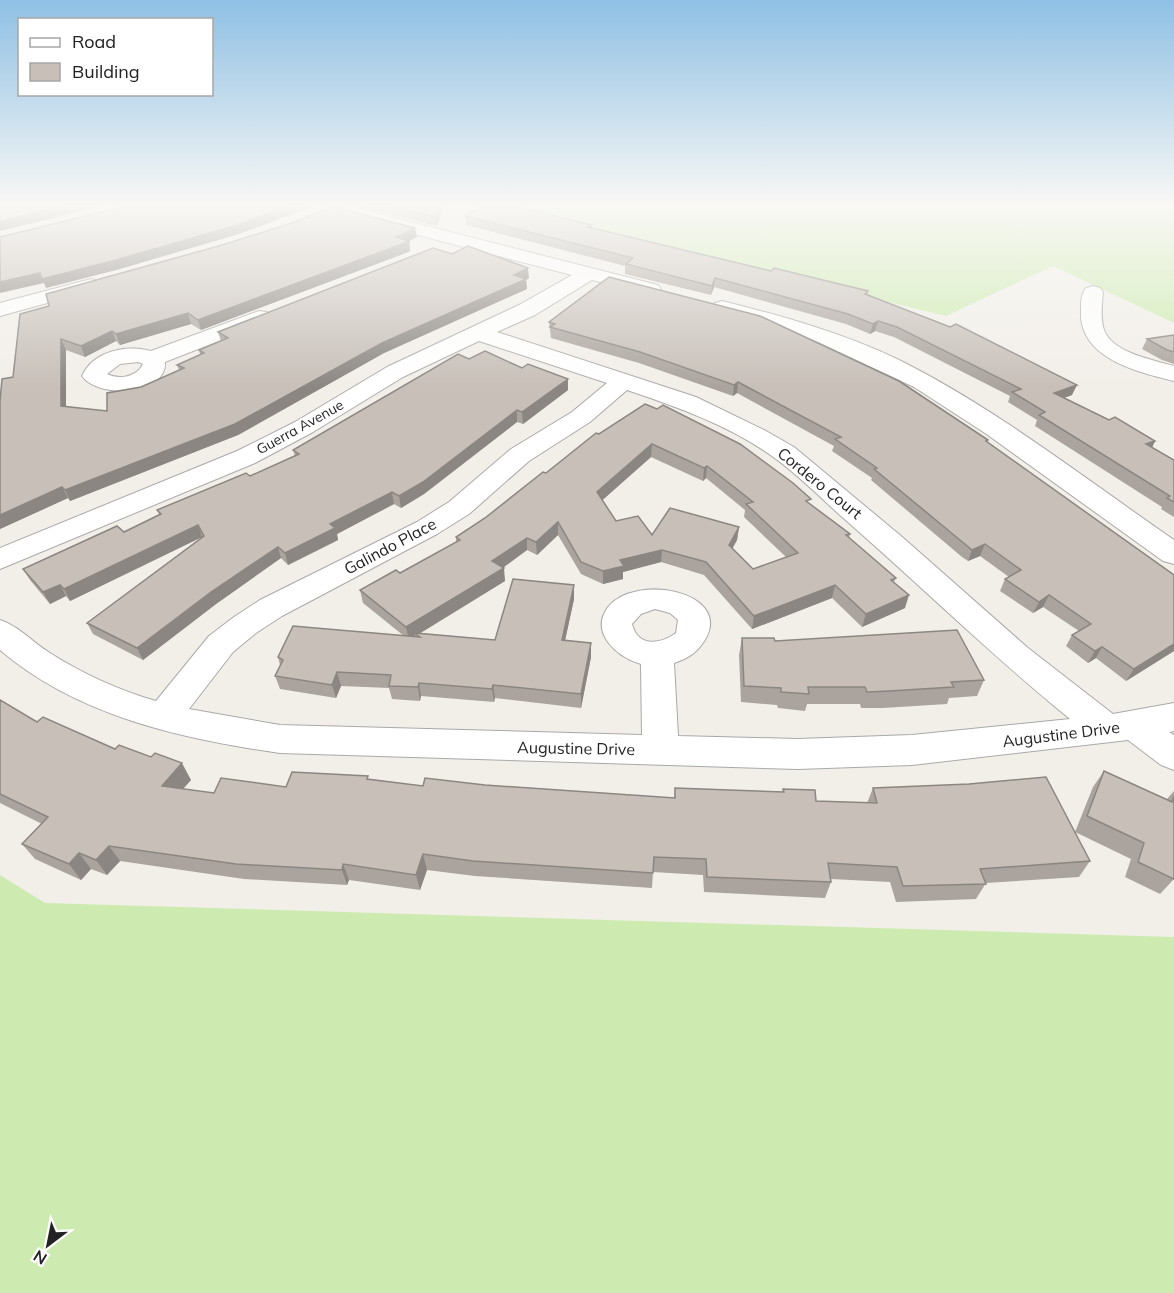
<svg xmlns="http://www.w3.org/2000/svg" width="1174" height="1293" font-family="Mulish,sans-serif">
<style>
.grass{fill:#cdebb0}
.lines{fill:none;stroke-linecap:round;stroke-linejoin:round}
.minor-casing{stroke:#a9a9a9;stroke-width:2}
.minor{fill:#fff;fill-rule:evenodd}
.wall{fill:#aba49e;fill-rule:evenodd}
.shaded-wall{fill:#8b8681}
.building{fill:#c7bfb8;stroke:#8b8681;stroke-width:1.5;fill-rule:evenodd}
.labels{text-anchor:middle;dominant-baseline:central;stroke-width:4.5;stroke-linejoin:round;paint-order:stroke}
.far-street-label{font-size:14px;fill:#222;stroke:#fff}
.street-label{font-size:16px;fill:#222;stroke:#fff}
</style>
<rect width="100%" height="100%" fill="#f2efe9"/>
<!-- grass -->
<g class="grass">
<path d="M493 207H1174V323L1053 266 946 316Z"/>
<path d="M0 875 45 903 1174 937V1293H0Z"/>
</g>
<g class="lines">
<!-- minor casing -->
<g class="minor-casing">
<g id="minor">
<path d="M322 207H352L658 285 661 289 658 293 651 295 592 280 535 315 497 332 696 397 766 431 794 447 901 536 1028 648 1113 714 1174 703V731L1169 732 1174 735V770L1161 765 1128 740 912 765 798 769 280 753C182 739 77 716 0 650V620C19 626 33 643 50 653 83 674 118 690 156 701L209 636 234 617 260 600 417 522 449 502 511 449 572 412 607 383 479 341 403 377 313 432 255 463 0 569V548L237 451 295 422 387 367 519 305 572 275 325 211ZM627 390C678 407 733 427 776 459 799 476 820 497 841 516 918 583 990 654 1070 719L912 735 798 739 678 736 674 663C689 658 698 652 706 638 731 591 635 573 608 607 589 633 617 657 641 664L642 735 280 725 189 709 233 652 256 633 282 616 437 534 469 514 529 461 590 422ZM655 609 670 613 678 620 676 633C661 644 638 648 632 624L641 614Z"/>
<path d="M91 279 98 281 101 285 98 289 0 316V303Z"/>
<path d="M1093 286 1100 288 1103 292C1102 304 1100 318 1104 330 1113 353 1153 360 1174 366V381C1137 372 1078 358 1081 310 1081 302 1081 294 1086 288Z"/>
<path d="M722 301C782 316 843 333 899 360 994 407 1087 480 1174 540V564L1163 561 985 433 914 387 818 342 715 311 711 307 715 303Z"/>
<path d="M259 311 267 312 270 317 267 322 165 362C168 394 99 400 82 376 93 351 127 344 151 351ZM138 362 143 364C137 377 119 380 107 374L120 364Z"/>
</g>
</g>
<!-- minor -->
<use href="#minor" class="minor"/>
</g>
<!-- wall -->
<g class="wall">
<path d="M361 207H443L437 226Z"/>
<path d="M465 216 592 225V228L771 271 868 291 867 295 1072 395 1064 398 1109 420 1155 441 1152 447 1174 460V517L1161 509 1162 507 1035 426 1037 420 1008 402 1010 396 894 337 875 331 870 334 846 324 714 287 711 295 625 274V266L466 225Z"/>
<path d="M417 237 409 241 410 251 403 254 201 330 191 324 120 345 116 341 85 357 66 350V407L107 411 141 387 179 370 177 365 200 354 199 350 221 341 218 332 529 278 526 279 527 289 384 353 238 435 70 501 68 498 0 529V401L13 377 20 314Z"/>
<path d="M549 322 987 442 1174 575V651L1126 681 1096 658 1088 663 1066 646 1072 635 1079 631 1043 607 1033 613 1000 591 1005 579 1009 577 980 556 968 561 962 557 871 480 872 478 832 451 834 446 737 393 733 396 639 363 551 338Z"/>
<path d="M1174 335V364L1162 360 1142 349 1147 339Z"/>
<path d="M469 359 522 368 568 379V390L523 424 517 422 424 494 401 508 394 504 337 534 338 540 288 565 281 558 216 604 143 660 93 634 87 623 202 537 70 601 66 596 50 604 30 580 23 569 124 532 159 514 157 510 250 476 295 456 293 450Z"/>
<path d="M645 404 810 504 850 534 849 538 896 578 894 582 905 608 862 627 832 598 752 629 704 575 661 562 623 572V579L603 584 581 574 558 535 537 555 527 550 503 568 505 581 419 634 495 640 574 585V599L565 641 591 643V657L581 708 495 698 494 702 421 696 420 701 392 699 389 688 341 686 336 698 280 689 275 676 280 665 278 657 404 636 363 603 360 590 400 573 456 542V537L485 518 599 434ZM651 457 703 481 706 478 745 510 744 517 786 557 753 569 732 549 737 540 739 527 652 535 616 521 602 500Z"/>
<path d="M742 638 775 641 984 680 977 696 949 698 947 704 883 708H861L860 704H807L805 711 778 708 777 705 741 702 739 655Z"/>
<path d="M0 700 37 722 115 749 191 780 183 789 214 793 368 779 423 786 485 785 674 798 675 788 782 792 783 789 816 801 867 803 873 788 1090 861 1079 877 986 883 976 899 896 902 890 882 831 879V882L825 898 704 892 703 875 653 872 652 888 475 876 427 870 420 890 349 880 347 885 244 879 120 861 107 875 91 869 81 880 35 859 22 844 42 824 0 803Z"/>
<path d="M1104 771 1167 799 1174 791V880H1173L1160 894 1125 877 1131 859 1075 832 1093 787Z"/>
</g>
<!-- shaded-wall -->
<g class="shaded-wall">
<path d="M59 207H99L0 231V221Z"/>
<path d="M285 207H311L239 234 120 269 46 288 44 283 0 293V282Z"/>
<path d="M439 207H443L437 226 436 217Z"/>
<path d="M415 228 417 237 409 241 410 251 403 254 201 330 198 320 396 237Z"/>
<path d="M528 268 529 278 523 281 526 279 527 289 384 353 238 435 70 501 65 490 382 343Z"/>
<path d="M715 278 714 287 711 295 712 286Z"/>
<path d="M188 313 191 324 120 345 116 334Z"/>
<path d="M878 321 875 331 870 334 873 324Z"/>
<path d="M112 331 116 341 85 357 81 346Z"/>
<path d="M61 339 66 350V417L61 406Z"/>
<path d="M568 379V390L523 424 522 412Z"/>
<path d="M738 382 737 393 733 396 734 385Z"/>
<path d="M1077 385 1072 395 1049 403 1054 393Z"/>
<path d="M517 410V422L424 494 401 508 399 496Z"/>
<path d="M1155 441 1150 452 1146 444Z"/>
<path d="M652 444 651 457 597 505V492Z"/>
<path d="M707 466 706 478 703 481 704 468Z"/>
<path d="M62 487 68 498 0 529V515Z"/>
<path d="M392 492 394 504 337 534 338 540 288 565 285 553 330 524Z"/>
<path d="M558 522V535L537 555 536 542Z"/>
<path d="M198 525 202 537 70 601 64 589Z"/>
<path d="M739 527 737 540 727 558 729 545Z"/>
<path d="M527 538V550L494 574 492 561Z"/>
<path d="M985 544 980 556 968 561 972 550Z"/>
<path d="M278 547 281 558 216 604 143 660 137 648 211 592Z"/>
<path d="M662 550 661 562 623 572V579L603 584V571L620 560Z"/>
<path d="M504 568 505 581 417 635 415 633V636L409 640 406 627Z"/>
<path d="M60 585 66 596 50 604 43 592Z"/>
<path d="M574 585V599L562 654V640Z"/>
<path d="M835 585 832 598 752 629 754 616Z"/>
<path d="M909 595 905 608 862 627 866 614Z"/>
<path d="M1049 595 1043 607 1033 613 1039 602Z"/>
<path d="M591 643V657L581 708V694Z"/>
<path d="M1174 644V651L1126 681 1134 669Z"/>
<path d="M1102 647 1096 658 1088 663 1095 651Z"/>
<path d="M337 672 341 686 336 698 332 685Z"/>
<path d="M419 683 421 696 420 701 418 687Z"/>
<path d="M493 685 495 698 494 702 492 689Z"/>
<path d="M182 763 191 780 171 802 162 786Z"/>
<path d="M109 846 120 861 107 875 96 860Z"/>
<path d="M79 853 91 869 81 880 69 864Z"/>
<path d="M423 854 427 870 420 890 416 875Z"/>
<path d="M343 864 349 880 347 885 342 870Z"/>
</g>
<!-- building -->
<g class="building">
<path d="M0 207H59L0 221Z"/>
<path d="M122 207H285L237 225 116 260 42 279 40 273 0 282V237Z"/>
<path d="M330 207H334L415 228 396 237 409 241 402 244 198 320 188 313 116 334 112 331 81 346 61 339V406L107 411V393L141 387 184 368 177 365 204 353 199 350 228 338 218 332 433 248 452 254 468 246 528 268 514 275 526 279 382 343 235 424 65 490 62 487 0 515V401L2 379 13 377 20 314 49 306 46 294 222 245 295 222Z"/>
<path d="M395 207H439L436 217Z"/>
<path d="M480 207H518L592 225 588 227 771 271 774 268 868 291 865 294 950 327 956 324 1077 385 1054 393 1109 420 1115 417 1155 441 1146 444 1174 460V502L1167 498 1170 496 1039 415 1045 412 1012 392 1021 389 897 327 878 321 873 324 848 314 715 278 712 286 626 264 633 258 465 216Z"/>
<path d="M609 277 760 316 899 381 988 440 986 441 1174 575V644L1134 669 1102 647 1095 651 1072 635 1091 624 1049 595 1039 602 1005 579 1021 570 985 544 972 550 966 545 874 469 877 468 835 439 841 437 738 382 734 385 640 352 550 327 555 324 549 322Z"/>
<path d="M1174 335V352L1167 350 1147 339Z"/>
<path d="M485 351 522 368 528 364 568 379 522 412 517 410 423 482 399 496 392 492 330 524 335 528 285 553 278 547 211 592 137 648 87 623 204 536 198 525 64 589 60 585 43 592 23 569 117 526 124 532 161 514 157 510 246 473 250 476 299 454 293 450 458 354 469 359Z"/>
<path d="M645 404 657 409 663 405 740 444 793 483 811 499 806 501 850 534 846 535 896 578 891 580 909 595 866 614 835 585 754 616 706 562 662 550 620 560 624 566 603 571 581 562 558 522 536 542 527 538 492 561 504 568 406 627 360 590 396 570 400 573 460 540 456 537 485 518 543 472 546 473 596 433 599 434ZM652 444 704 468 707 466 753 502 746 504 798 553 753 569 729 545 739 527 670 508 652 535 638 516 616 521 597 492Z"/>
<path d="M513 579 574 585 562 640 591 643 581 694 493 685 492 689 419 683 418 687 389 686 391 675 337 672 332 685 275 676 283 660 278 657 293 626 420 637 415 633 495 640Z"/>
<path d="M957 630 984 680 951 682 954 687 889 691 867 692 865 687H808L809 694 781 692V688L744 686 742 638H774L775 641Z"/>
<path d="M0 700 37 722 43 717 115 749 119 745 151 757 155 753 182 763 162 786 214 793 221 778 286 787 292 772 368 776 367 779 423 786 425 778 485 785 675 798V788L784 792 783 789 815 790 816 801 877 803 873 788 969 784 1046 777 1090 861 980 869 986 884 903 886 897 867 828 863 831 882 707 877 706 859 654 857 653 873 473 861 423 854 416 875 343 864 342 870 236 864 109 846 96 860 79 853 69 864 22 844 48 817 0 794Z"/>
<path d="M1104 771 1172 802 1174 796V879L1138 862 1144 843 1087 816Z"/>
</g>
<!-- sky -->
<linearGradient id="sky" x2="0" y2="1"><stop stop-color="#8fc0e4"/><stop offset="0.53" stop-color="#f9f8f5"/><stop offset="1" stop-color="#f9f8f5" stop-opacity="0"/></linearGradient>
<rect width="1174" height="388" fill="url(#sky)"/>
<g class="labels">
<!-- far-street labels -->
<g class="far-street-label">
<text transform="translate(300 427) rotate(-29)">Guerra Avenue</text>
</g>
<!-- street labels -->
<g class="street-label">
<text transform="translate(820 483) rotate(39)">Cordero Court</text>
<text transform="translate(390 546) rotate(-28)">Galindo Place</text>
<text transform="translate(1061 734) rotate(-7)">Augustine Drive</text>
<text transform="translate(576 748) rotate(1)">Augustine Drive</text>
</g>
</g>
<!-- legend -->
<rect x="18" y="18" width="195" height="78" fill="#ffffff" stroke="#a7a7a7" stroke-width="1.5"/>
<rect x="30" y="38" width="30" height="9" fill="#ffffff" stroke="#a7a7a7" stroke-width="1.5"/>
<text x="72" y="48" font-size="18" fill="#222222">Road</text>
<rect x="30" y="63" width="30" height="18" fill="#c7bfb8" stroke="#a7a7a7" stroke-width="1.5"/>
<text x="72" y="78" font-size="18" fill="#222222">Building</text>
<!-- north arrow -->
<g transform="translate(48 1245) rotate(212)" stroke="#ffffff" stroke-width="4.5" paint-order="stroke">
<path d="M0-4.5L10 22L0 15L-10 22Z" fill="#222222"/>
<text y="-9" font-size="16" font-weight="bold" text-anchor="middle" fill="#222222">N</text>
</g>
</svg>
